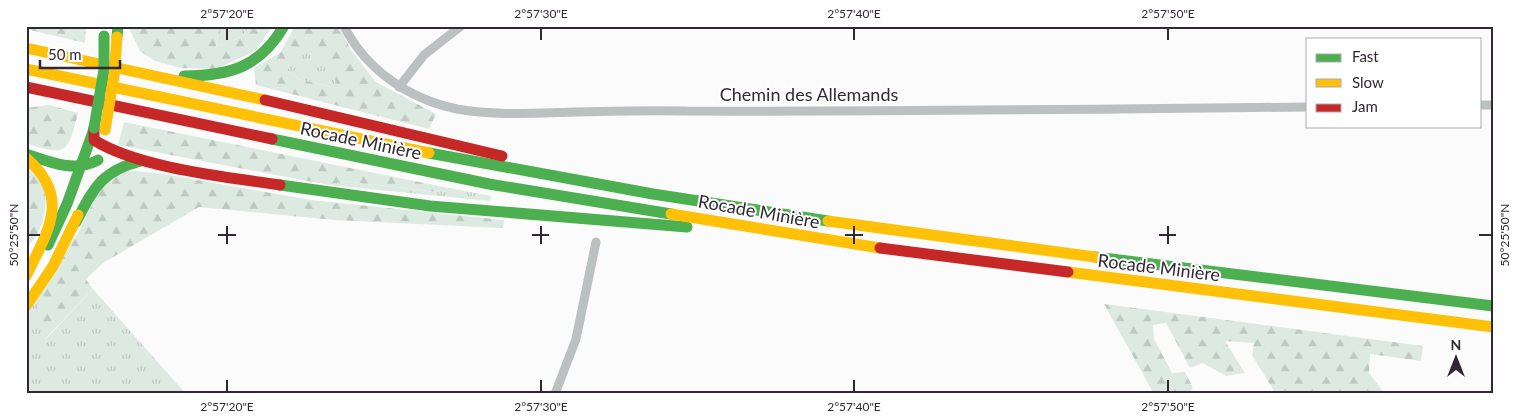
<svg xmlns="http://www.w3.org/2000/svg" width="1519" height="420" font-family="Lato,sans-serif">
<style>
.grass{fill:url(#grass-tufts)}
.forest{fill:url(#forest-firs);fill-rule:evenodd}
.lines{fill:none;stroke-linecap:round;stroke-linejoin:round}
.street{stroke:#bbc0c1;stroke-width:9}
.fast{stroke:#4caf50;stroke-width:11}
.slow{stroke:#ffc107;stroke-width:11}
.jam{stroke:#c62828;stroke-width:11}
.fast-bridge{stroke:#4caf50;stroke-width:11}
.slow-bridge{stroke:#ffc107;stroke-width:11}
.ticks{fill:none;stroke:#312833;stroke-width:2}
.labels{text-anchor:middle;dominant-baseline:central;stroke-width:4;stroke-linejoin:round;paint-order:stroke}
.street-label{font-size:18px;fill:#312833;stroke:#fff}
.neatline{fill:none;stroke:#312833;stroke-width:2}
.ticks-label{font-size:12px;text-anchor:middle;fill:#312833}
</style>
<defs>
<pattern id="grass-tufts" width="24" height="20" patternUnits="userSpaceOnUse" patternTransform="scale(1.25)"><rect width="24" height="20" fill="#ddeae2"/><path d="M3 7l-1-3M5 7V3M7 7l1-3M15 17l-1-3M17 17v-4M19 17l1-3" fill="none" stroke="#bec9c2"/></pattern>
<pattern id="forest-firs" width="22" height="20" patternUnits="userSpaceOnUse" patternTransform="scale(1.25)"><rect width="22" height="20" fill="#ddeae2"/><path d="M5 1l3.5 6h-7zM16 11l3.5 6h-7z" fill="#bec9c2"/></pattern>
</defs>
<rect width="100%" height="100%" fill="#fbfbfb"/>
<!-- grass -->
<g class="grass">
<path d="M219 26H250C243 39 229 42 216 47Z"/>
<path d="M300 44 336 70V88L298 79 287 70Z"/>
<path d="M343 181 436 192 439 186 491 196 490 201 329 185Z"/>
<path d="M93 289 186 394H26V313L36 301 46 339Z"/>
</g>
<!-- forest -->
<g class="forest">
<path d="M26 26H86L85 43 26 29Z"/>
<path d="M128 26H219L216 47C229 42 243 39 250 26H273L255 51 216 69 181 68 155 61 140 51Z"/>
<path d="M295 26H339L350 49 376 82 436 114 429 129 256 85 254 68 280 53ZM300 45 335 70 336 88 298 79 287 70Z"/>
<path d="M49 105 78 113C68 151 68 158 26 143V108Z"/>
<path d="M124 122 439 186 437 192 343 181 329 185 118 145Z"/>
<path d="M26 167C33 174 40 179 44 189 49 205 41 238 26 247Z"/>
<path d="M136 171 164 174 311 200 504 220 503 228 334 220 199 207 103 263 86 279 93 289 45 339 36 301 78 233 101 186 119 173Z"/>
<path d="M1104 304 1423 346 1421 361 1370 354 1369 373 1385 394H1276L1252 355 1254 343 1225 341 1245 373 1226 376 1203 363 1190 368 1166 323 1153 325 1154 339 1172 373 1185 372 1193 388 1188 394H1154Z"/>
</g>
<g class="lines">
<!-- street -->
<g class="street">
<path d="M344 26C366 70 409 99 457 109 495 116 537 113 577 112 613 111 650 110 687 111 894 112 1101 109 1308 107"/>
<path d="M399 87 424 55 461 26"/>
<path d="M1480 105H1493"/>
<path d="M555 394 576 339 596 242"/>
</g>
<!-- fast -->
<g class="fast">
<path d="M117 37 118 26"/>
<path d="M184 76C230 76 260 67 284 26"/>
<path d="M272 139 489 184 671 214"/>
<path d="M429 153 653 194 828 221"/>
<path d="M26 154C50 162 74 173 98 160"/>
<path d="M280 185 430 206 687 227"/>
<path d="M76 222C94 188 101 171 141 161"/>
<path d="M48 245 67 204 94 129"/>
<path d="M1095 257 1493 306"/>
</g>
<!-- slow -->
<g class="slow">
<path d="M26 48 265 100"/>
<path d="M26 69 429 153"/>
<path d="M26 158C72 197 48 231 26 276"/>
<path d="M671 214 880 248"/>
<path d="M828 221 1095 257"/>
<path d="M1068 272 1493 327"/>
<path d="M26 306 53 266 78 215"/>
</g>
<!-- jam -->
<g class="jam">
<path d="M26 87 272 139"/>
<path d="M265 100 502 156"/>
<path d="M94 128V140C138 168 227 177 280 185"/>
<path d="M880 248 1068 272"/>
</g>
<!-- fast-bridge -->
<path class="fast-bridge" d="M94 128 104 70V36"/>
<!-- slow-bridge -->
<path class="slow-bridge" d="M105 130 114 76 117 37"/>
</g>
<!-- ticks -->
<path class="ticks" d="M227 28V40M541 28V40M854 28V40M1168 28V40M227 226V244M541 226V244M854 226V244M1168 226V244M28 235H40M218 235H236M532 235H549M845 235H863M1159 235H1176M1479 235H1492M227 380V392M541 380V392M854 380V392M1168 380V392"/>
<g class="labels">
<!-- street labels -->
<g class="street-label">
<text x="809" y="94">Chemin des Allemands</text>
<text transform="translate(361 140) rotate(12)">Rocade Minière</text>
<text transform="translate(759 211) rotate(10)">Rocade Minière</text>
<text transform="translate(1159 267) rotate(7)">Rocade Minière</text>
</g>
</g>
<!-- border -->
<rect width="1519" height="420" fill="none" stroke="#ffffff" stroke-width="55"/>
<!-- legend -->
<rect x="1306" y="38" width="175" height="90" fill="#ffffff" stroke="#ada9ad"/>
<rect x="1316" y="54" width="25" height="8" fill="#4caf50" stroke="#ada9ad"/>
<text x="1352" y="62" font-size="15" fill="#312833">Fast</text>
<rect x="1316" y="79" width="25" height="8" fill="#ffc107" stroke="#ada9ad"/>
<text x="1352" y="88" font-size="15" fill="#312833">Slow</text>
<rect x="1316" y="104" width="25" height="8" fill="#c62828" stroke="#ada9ad"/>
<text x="1352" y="112" font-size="15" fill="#312833">Jam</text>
<!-- north arrow -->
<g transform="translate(1456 358)" stroke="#ffffff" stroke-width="4" paint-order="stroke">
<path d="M0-4L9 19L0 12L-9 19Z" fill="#312833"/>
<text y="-8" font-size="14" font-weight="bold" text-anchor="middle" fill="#312833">N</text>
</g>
<!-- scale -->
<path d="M40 60v8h80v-8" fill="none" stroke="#312833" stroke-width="2.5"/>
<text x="48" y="60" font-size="15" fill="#312833" stroke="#ffffff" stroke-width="4" paint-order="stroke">50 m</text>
<rect x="28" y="28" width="1464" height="364" class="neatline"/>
<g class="ticks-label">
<text x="227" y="18">2°57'20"E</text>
<text x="541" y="18">2°57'30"E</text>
<text x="854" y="18">2°57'40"E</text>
<text x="1168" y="18">2°57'50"E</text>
<text transform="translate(14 235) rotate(-90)" y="4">50°25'50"N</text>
<text transform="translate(1505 235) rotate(-90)" y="4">50°25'50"N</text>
<text x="227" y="411">2°57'20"E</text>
<text x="541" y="411">2°57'30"E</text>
<text x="854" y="411">2°57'40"E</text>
<text x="1168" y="411">2°57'50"E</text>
</g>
</svg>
